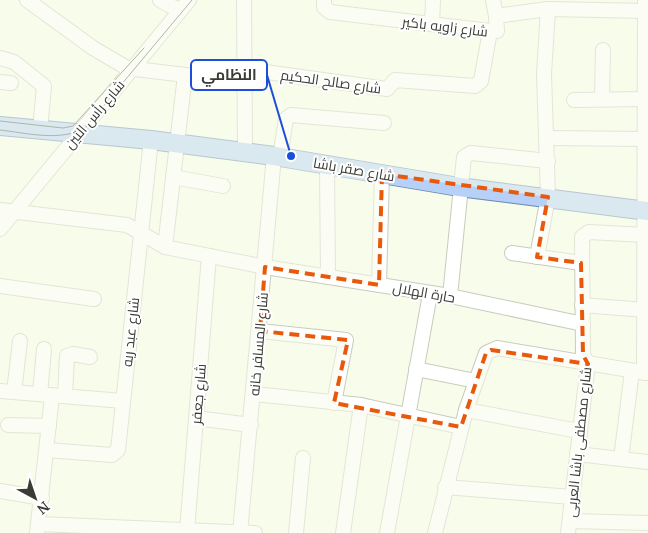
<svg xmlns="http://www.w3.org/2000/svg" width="648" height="533" font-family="'Noto Serif',Cairo,serif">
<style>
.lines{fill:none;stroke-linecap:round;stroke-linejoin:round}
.minor-casing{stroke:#c8ccbc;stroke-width:16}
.major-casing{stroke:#6a88b0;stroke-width:20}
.minor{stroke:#fff;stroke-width:14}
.major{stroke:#b6d0f7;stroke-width:18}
.tram{stroke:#5b5e55;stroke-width:1}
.marked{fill:none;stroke:#e8590c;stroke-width:4;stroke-dasharray:10 6;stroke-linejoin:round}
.labels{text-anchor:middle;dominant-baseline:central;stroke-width:4;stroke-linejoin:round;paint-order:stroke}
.street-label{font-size:14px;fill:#393b34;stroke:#fff}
.leader{fill:none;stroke:#1d4ed8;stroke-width:2}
.callout-dot{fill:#1d4ed8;stroke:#fff;stroke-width:2}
.callout{fill:#fff;stroke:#1d4ed8;stroke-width:2}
.callout-label{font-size:15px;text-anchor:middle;font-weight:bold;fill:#393b34}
</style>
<rect width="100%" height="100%" fill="#f8fceb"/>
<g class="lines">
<!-- minor casing -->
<g class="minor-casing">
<g id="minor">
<path d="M27 0 93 48 127 68 244 82"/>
<path d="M160 0 180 11"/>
<path d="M244 0 245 152"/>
<path d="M324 0V7L330 12 490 31H497L496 16 548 9 648 11"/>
<path d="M493 0 496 16"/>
<path d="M432 24 433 0"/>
<path d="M0 58 14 62 44 86 40 130"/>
<path d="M245 69 387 89 395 80 475 86 481 81 490 31"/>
<path d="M0 82 11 83"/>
<path d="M602 99 603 50"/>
<path d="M574 100 646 99"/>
<path d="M546 138 648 139"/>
<path d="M280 157 286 119 291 115 384 123"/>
<path d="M327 164 328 276"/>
<path d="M173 177 223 186"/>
<path d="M0 210 127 225 165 247 265 267 450 296 583 324"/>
<path d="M0 229 189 0"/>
<path d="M165 247 185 75"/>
<path d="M512 253 581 263"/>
<path d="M537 257 548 197 544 74 548 9"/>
<path d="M379 285 382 174"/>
<path d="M0 286 94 299"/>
<path d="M450 296 464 157 471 153 548 161"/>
<path d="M582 305 645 310"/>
<path d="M260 331 346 340 334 403"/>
<path d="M416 369 476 381"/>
<path d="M644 373 645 0"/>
<path d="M0 391 123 401"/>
<path d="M14 392 20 341"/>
<path d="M40 394 44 349"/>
<path d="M254 394 361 405 461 427"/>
<path d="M65 396 67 356 73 354 90 357"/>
<path d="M466 410 579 431"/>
<path d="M196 418 251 425"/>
<path d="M8 425 49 426"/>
<path d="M47 450 112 455 118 450 151 140"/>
<path d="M577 454 648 462"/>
<path d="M621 459 632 371"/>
<path d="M445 487 572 497"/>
<path d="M0 491 42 498"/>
<path d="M570 521 648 523"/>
<path d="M38 524 255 533"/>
<path d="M187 531 209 256"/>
<path d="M37 533 52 396"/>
<path d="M240 533 274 156"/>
<path d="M296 533 303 458"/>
<path d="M343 533 361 405"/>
<path d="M387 533 430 294"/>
<path d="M435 533 466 410 486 353 497 348 648 373"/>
<path d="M568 533 588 364 583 355 582 237 589 232 645 235"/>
</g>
</g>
<!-- major casing -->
<g class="major-casing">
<path id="major" d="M0 126 151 140 274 156 459 187 648 211"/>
</g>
<!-- minor -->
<use href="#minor" class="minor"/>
<!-- major -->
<use href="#major" class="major"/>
<!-- tram -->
<g class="tram">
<path d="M0 121 63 128 73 126 144 48"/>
<path d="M0 130C27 133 60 142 85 128L192 0"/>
</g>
</g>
<!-- marked area -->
<path d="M0 0H648V533H0ZM382 174 548 197 537 257 581 263 583 355 588 364 491 350 486 353 461 427 334 403 348 340 260 331 265 267 379 285Z" fill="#f8fceb" fill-opacity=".55" fill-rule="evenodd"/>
<path class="marked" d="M382 174 548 197 537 257 581 263 583 355 588 364 491 350 486 353 461 427 334 403 348 340 260 331 265 267 379 285Z"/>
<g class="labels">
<!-- street labels -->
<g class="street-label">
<text transform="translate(445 26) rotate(7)">شارع زاويه باكير</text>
<text transform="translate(331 81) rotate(8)">شارع صالح الحكيم</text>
<text transform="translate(94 114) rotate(-50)">شارع رأس التين</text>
<text transform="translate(354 169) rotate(10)">شارع صقر باشا</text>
<text transform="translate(424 292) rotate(10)">حارة الهلال</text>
<text transform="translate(130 332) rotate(-84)">شارع عبد ربه</text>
<text transform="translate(258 344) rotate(-85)">شارع المسافر خانه</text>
<text transform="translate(198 394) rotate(-85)">شارع جعفر</text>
<text transform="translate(578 442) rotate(-84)">شارع مصطفى باشا العربى</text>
</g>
</g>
<!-- callouts -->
<path class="leader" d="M291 156L267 75"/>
<circle class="callout-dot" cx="291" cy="156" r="5"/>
<rect class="callout" x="191" y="60" width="76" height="30" rx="5"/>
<g class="callout-label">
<text x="229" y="80">النظامي</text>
</g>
<!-- north arrow -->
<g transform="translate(35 498) rotate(140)" stroke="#ffffff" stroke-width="4" paint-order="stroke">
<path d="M0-4L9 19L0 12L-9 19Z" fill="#393b34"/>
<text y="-8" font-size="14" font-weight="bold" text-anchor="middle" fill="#393b34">N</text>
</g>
</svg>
